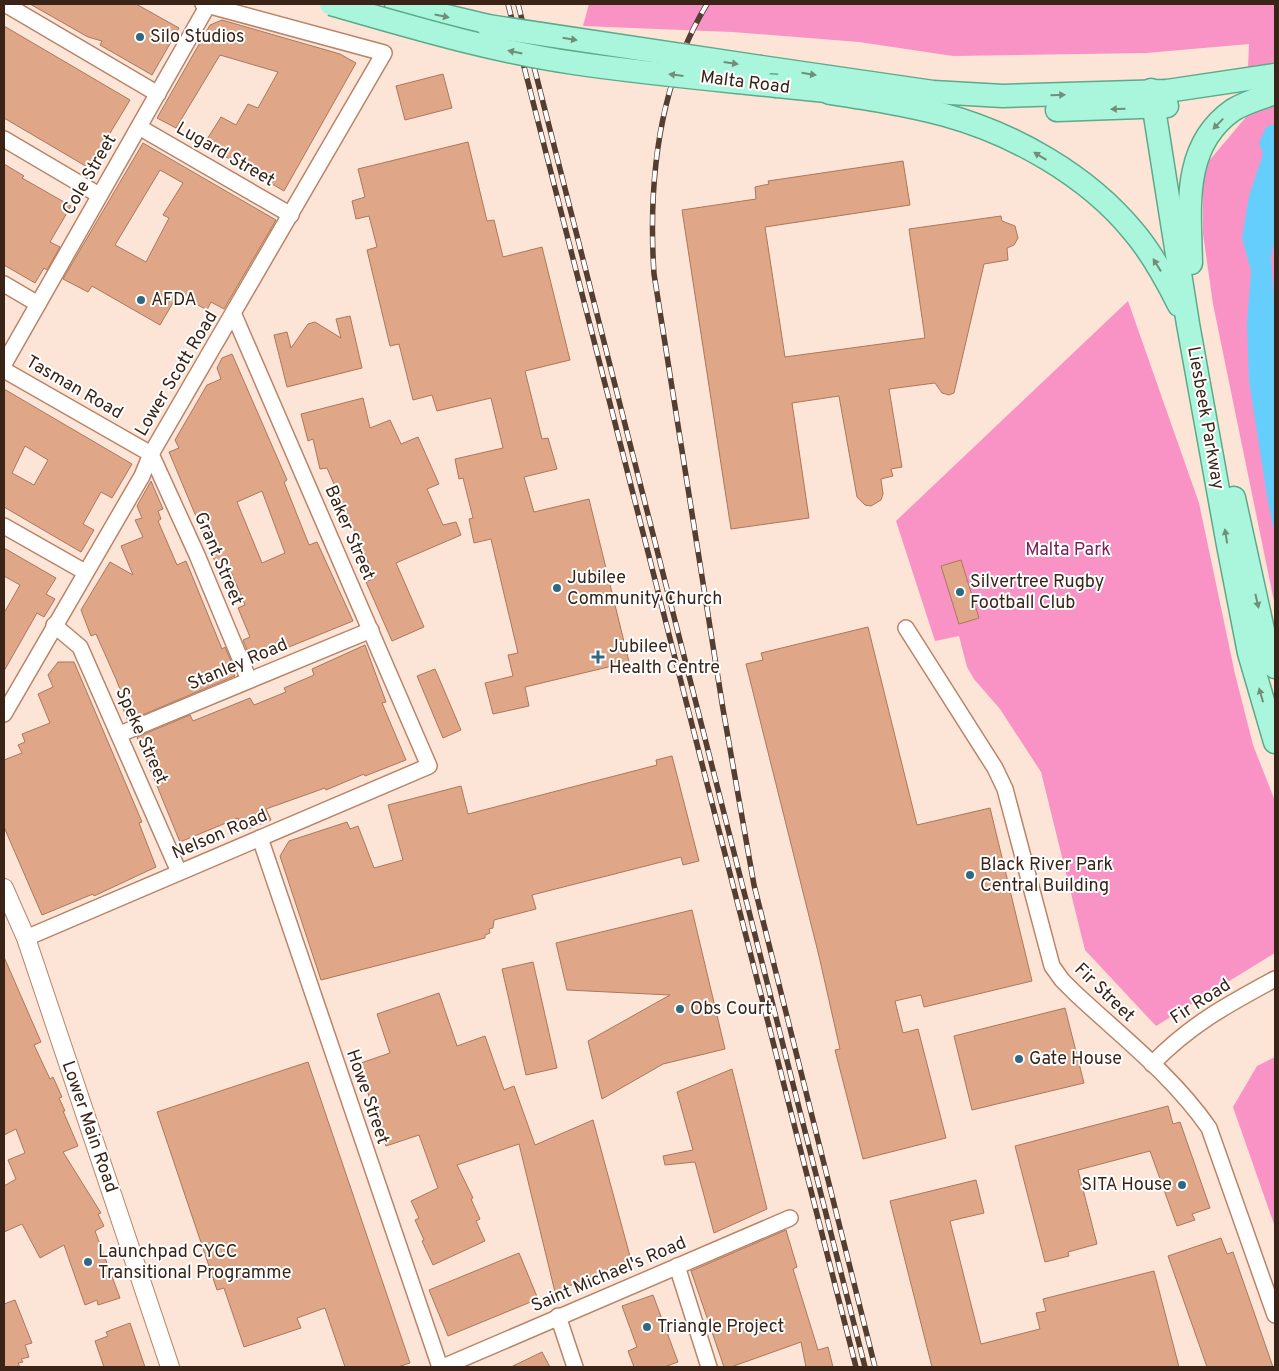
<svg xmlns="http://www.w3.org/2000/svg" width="1279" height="1371" font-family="Overpass,sans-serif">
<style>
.green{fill:#f993c6}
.water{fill:#65cefc}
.building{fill:#dfa687;stroke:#ad775a;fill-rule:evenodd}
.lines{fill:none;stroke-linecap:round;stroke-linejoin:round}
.minor-casing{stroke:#bb8466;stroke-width:18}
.tertiary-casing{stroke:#bb8466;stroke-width:20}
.primary-casing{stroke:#5da989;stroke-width:25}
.minor{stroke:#fff;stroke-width:15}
.tertiary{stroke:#fff;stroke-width:18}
.primary{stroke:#a9f6dd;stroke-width:22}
.rail-casing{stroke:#543d31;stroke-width:5.5}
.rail{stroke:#fff;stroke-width:4;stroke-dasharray:11;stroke-linecap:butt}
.primary-bridge-casing{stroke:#5da989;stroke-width:25;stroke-linecap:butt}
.primary-bridge{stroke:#a9f6dd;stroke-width:22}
.oneway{fill:#728d7a}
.poi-dot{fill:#2e6881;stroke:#fff;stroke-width:2}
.labels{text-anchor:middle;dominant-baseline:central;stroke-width:4;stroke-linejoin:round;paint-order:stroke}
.poi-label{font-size:18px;fill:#3a2418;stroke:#fff;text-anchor:start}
.street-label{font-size:18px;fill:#3a2418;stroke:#fff}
.park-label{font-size:18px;fill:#7c1d55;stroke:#fff}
</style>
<rect width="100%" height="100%" fill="#fce4d7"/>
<!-- green -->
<g class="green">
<path d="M589 4H1275V606L1213 304 1203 234V168L1246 117 1249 44 1146 53 953 56 859 42 732 32 583 26Z"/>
<path d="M1128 301 1199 503 1235 674 1253 745 1275 801V953L1156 1026 1085 950 1041 772 1000 709 974 679 967 667 959 636 935 641 896 521Z"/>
<path d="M1275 1057V1227L1233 1107 1257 1066Z"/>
</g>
<!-- water -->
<path class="water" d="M1275 124V237L1271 258 1275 308V535L1268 502 1249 381 1247 324 1251 271 1242 238 1249 196 1263 154 1259 143 1266 127Z"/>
<!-- building -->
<g class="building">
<path d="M30 4H136L179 28 152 75 100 45 102 41 88 37Z"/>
<path d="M222 20 340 54 356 63 284 191 204 144 221 117 236 125 248 104 258 108 278 72 220 55 176 128 157 118 210 25Z"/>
<path d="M4 26 130 100 89 168 4 118Z"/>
<path d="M443 74 452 108 405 120 396 86Z"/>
<path d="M468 142 487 221 494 220 503 257 542 247 570 360 525 371 542 439 548 438 557 469 524 477 534 512 589 499 629 662 525 687 529 706 493 714 485 683 513 676 508 655 518 653 491 539 474 543 469 519 473 518 463 478 459 479 455 459 503 448 491 398 437 411 432 395 413 400 399 344 390 346 367 250 377 247 369 216 356 219 352 201 365 197 358 169Z"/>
<path d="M143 143 276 220 224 309 211 302 207 310 178 294 160 325 92 286 88 292 63 279ZM160 170 183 183 163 215 169 218 146 262 115 245Z"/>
<path d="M903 161 910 205 765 227 785 357 925 338 909 229 1001 216 1002 221 1015 226 1018 238 1014 245 1007 248 1008 260 984 264 954 393 949 395 942 393 935 383 889 389 902 467 891 469 893 476 881 479 883 494 881 500 871 506 865 505 857 497 839 396 792 403 809 518 731 529 682 210 756 199 755 187 769 184 768 181Z"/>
<path d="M4 164 24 176 22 178 71 206 50 242 60 247 47 270 44 268 35 283 4 265Z"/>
<path d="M350 316 362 368 287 387 274 335 287 332 291 348 308 324 315 322 341 338 336 319Z"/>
<path d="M232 354 287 480 284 482 309 545 317 542 353 621 252 662 243 640 250 637 238 608 245 605 231 572 221 576 169 452 179 448 175 440 207 385 221 379 217 368 222 358ZM262 491 285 553 262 563 237 502Z"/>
<path d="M4 389 132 464 112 498 101 492 83 524 94 530 81 552 4 507ZM25 446 48 460 34 485 12 473Z"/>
<path d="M363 398 370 428 390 420 401 444 418 437 439 484 427 489 443 525 456 522 461 535 396 563 424 627 392 641 366 582 375 578 327 468 320 469 313 439 308 441 301 414Z"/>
<path d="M151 481 163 509 158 511 161 519 158 521 177 565 186 561 222 649 225 647 235 670 232 671 235 676 128 721 117 694 121 692 116 679 96 634 91 636 81 610 110 562 133 575 121 546 143 537 135 520 142 518 137 506Z"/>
<path d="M4 548 56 578 46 594 55 599 44 617 37 613 4 671V613L20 585 4 576Z"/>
<path d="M961 560 979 618 959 624 941 566Z"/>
<path d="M868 627 917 825 990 808 1032 981 924 1007 921 995 895 1001 903 1033 918 1029 946 1138 863 1159 835 1050 840 1049 819 956 746 664 763 660 761 653Z"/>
<path d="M365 645 386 702 382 703 406 760 365 776 364 774 326 790 325 788 266 809 271 820 243 831 238 818 180 842 137 737 190 715 193 721 250 698 254 705 286 692 284 688 314 675 312 669Z"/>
<path d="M58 662H74L142 822 139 823 156 867 94 896 93 894 42 915 4 827V760L22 753 18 745 25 742 22 734 50 723 38 694 53 687 48 675Z"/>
<path d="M435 669 461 730 443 738 417 676Z"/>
<path d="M672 756 699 861 683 865 681 857 532 895 536 909 494 920 493 928 489 929 490 933 485 935V938L321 980 280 856 289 841 347 822 350 829 358 826 374 868 403 860 388 805 461 786 468 814 657 765 656 760Z"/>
<path d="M692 910 725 1049 663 1064 602 1099 588 1041 670 995 567 990 556 943Z"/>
<path d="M4 957 41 1042 34 1045 50 1079 53 1077 62 1097 59 1098 65 1111H63L78 1146 63 1152 101 1213 98 1214 104 1226 95 1231 120 1298 98 1305 97 1300 85 1305 64 1245 40 1258 22 1224 4 1232V1186L16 1179 8 1160 25 1153 16 1129 4 1135Z"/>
<path d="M533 962 557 1068 526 1075 502 969Z"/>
<path d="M439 993 457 1046 485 1036 504 1090 514 1086 535 1145 593 1120 631 1260 555 1292 519 1144 457 1165 473 1198 471 1199 480 1219 476 1221 485 1241 433 1265 422 1241 424 1240 415 1220 419 1218 411 1201 438 1188 419 1135 386 1146 358 1064 390 1053 377 1014Z"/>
<path d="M1065 1008 1084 1083 972 1110 954 1036Z"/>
<path d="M308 1062 410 1363 398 1367H345L325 1308 297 1318 301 1328 244 1347 224 1288 217 1290 157 1112Z"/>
<path d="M732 1069 767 1209 714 1233 695 1162 665 1165 663 1156 693 1150 677 1092Z"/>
<path d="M1168 1106 1173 1124 1180 1122 1210 1208 1192 1214 1195 1220 1177 1226 1150 1151 1078 1170 1097 1244 1068 1252 1069 1256 1045 1262 1015 1146Z"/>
<path d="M976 1180 984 1213 950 1221 981 1344 1040 1329 1036 1313 1046 1311 1043 1299 1154 1271 1179 1367H932L890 1201Z"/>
<path d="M786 1230 797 1267 793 1269 818 1350 828 1347 833 1367H806L801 1342 731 1367H724L691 1271Z"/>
<path d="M1221 1238 1227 1254 1233 1252 1273 1367H1207L1168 1256Z"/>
<path d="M519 1253 538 1299 448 1336 429 1290Z"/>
<path d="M653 1295 678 1362 664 1367H634L628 1351 637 1347 622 1306Z"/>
<path d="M15 1300 32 1343 25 1345 29 1357 21 1359 23 1362 18 1363 20 1367H4V1304Z"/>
<path d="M130 1323 145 1367H104L95 1341 108 1336 106 1332Z"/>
<path d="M542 1352 550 1367H511Z"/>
</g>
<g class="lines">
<!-- minor casing -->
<g class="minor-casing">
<g id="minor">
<path d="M5 4 158 94"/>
<path d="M139 127 291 215"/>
<path d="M4 139 99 195"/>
<path d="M4 284 38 304"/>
<path d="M4 364 208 5"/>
<path d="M4 370 151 454"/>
<path d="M151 454 197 555 249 680"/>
<path d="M4 526 85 572"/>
<path d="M54 625 80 647 179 872"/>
<path d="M906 628 995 768 1005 789 1052 966 1062 980 1075 993C1121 1036 1173 1076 1209 1128L1275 1315"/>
<path d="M4 714 142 476 151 454 384 53 203 4"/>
<path d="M120 734 371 630"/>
<path d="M260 838 440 1367"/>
<path d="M26 938 429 766 234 315"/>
<path d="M1152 1064C1191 1024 1227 1005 1275 979"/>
<path d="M677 1266 709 1367"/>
<path d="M558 1316 575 1367"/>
<path d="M443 1367 790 1218"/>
</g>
</g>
<!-- tertiary casing -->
<g class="tertiary-casing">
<path id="tertiary" d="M4 888 26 938 170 1367"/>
</g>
<!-- primary casing -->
<g class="primary-casing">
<g id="primary">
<path d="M396 4 488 26"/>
<path d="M761 67 933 92 1003 96 1167 91 1275 75"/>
<path d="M777 86 846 93"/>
<path d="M1151 90 1188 324 1228 545 1249 653 1275 742"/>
<path d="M830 93C869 99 908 105 945 115 1014 134 1087 175 1133 231 1152 253 1166 279 1179 305"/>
<path d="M1057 110 1167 106"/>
<path d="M1191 263C1190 209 1181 146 1233 110 1246 102 1261 98 1275 93"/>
<path d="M1234 498 1265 639 1275 667"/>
</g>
</g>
<!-- minor -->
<use href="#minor" class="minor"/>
<!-- tertiary -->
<use href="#tertiary" class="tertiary"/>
<!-- primary -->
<use href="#primary" class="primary"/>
<!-- rail casing -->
<g class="rail-casing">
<g id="rail">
<path d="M508 4 856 1367"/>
<path d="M518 4 865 1367"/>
<path d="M707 4C658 85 648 181 654 274L723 709 754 885 875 1367"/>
</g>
</g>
<!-- rail -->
<use href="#rail" class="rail"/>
<!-- primary-bridge casing -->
<g class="primary-bridge-casing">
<g id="primary-bridge">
<path d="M331 4C411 27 491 51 574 63 641 73 709 79 777 86"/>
<path d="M488 26 761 67"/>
</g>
</g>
<!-- primary-bridge -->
<use href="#primary-bridge" class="primary-bridge"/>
</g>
<!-- one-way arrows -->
<defs><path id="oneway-solid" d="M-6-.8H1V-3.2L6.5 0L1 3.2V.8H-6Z" transform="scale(1.25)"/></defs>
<g class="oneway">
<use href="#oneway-solid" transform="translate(442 16) rotate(12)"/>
<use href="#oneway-solid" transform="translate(570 39) rotate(9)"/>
<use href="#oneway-solid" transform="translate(515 52) rotate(-168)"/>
<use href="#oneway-solid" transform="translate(731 63) rotate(8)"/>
<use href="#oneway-solid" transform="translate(809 74) rotate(9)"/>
<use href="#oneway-solid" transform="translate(676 75) rotate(-173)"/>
<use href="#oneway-solid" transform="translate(1058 95) rotate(-1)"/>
<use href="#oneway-solid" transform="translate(1118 109) rotate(178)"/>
<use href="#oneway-solid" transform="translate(1218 124) rotate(134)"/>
<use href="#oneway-solid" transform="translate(1040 156) rotate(-149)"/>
<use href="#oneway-solid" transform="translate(1157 265) rotate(-122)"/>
<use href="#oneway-solid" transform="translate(1226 536) rotate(-99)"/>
<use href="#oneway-solid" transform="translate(1257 601) rotate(77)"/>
<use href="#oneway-solid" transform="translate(1261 695) rotate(-106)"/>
</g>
<!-- markers -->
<g class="poi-dot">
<circle cx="140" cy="37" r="5"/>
<circle cx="141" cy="300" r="5"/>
<circle cx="557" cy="588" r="5"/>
<circle cx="960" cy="592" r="5"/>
<path d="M595.5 649.5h5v5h5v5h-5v5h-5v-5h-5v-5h5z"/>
<circle cx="970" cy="875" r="5"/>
<circle cx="680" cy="1009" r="5"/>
<circle cx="1019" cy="1059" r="5"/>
<circle cx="1182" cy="1185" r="5"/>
<circle cx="88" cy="1262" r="5"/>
<circle cx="647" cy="1327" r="5"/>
</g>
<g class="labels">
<!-- poi labels -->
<g class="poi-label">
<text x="150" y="37">Silo Studios</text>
<text x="151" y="300">AFDA</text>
<text x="567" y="578">Jubilee<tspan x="567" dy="21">Community Church</tspan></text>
<text x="970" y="582">Silvertree Rugby<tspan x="970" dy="21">Football Club</tspan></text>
<text x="609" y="647">Jubilee<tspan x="609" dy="21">Health Centre</tspan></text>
<text x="980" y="865">Black River Park<tspan x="980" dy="21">Central Building</tspan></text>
<text x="690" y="1009">Obs Court</text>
<text x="1029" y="1059">Gate House</text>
<text x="1172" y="1185" text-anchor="end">SITA House</text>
<text x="98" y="1252">Launchpad CYCC<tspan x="98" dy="21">Transitional Programme</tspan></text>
<text x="657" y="1327">Triangle Project</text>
</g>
<!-- street labels -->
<g class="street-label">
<text transform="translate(745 83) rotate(7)">Malta Road</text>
<text transform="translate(225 155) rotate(30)">Lugard Street</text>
<text transform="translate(90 175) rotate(-60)">Cole Street</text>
<text transform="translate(177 374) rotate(-59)">Lower Scott Road</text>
<text transform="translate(74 388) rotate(30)">Tasman Road</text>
<text transform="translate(1205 418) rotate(80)">Liesbeek Parkway</text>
<text transform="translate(349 533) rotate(67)">Baker Street</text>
<text transform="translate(218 559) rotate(67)">Grant Street</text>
<text transform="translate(238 665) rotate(-23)">Stanley Road</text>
<text transform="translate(141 736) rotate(66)">Speke Street</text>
<text transform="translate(220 835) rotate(-23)">Nelson Road</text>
<text transform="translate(1104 993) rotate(44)">Fir Street</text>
<text transform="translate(1201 1002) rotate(-33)">Fir Road</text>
<text transform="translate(367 1097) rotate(71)">Howe Street</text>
<text transform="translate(89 1127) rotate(71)">Lower Main Road</text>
<text transform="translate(609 1275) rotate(-23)">Saint Michael's Road</text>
</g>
<!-- park labels -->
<g class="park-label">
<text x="1068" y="550">Malta Park</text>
</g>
</g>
<!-- border -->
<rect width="1279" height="1371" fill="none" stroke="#3a2418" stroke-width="10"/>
</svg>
